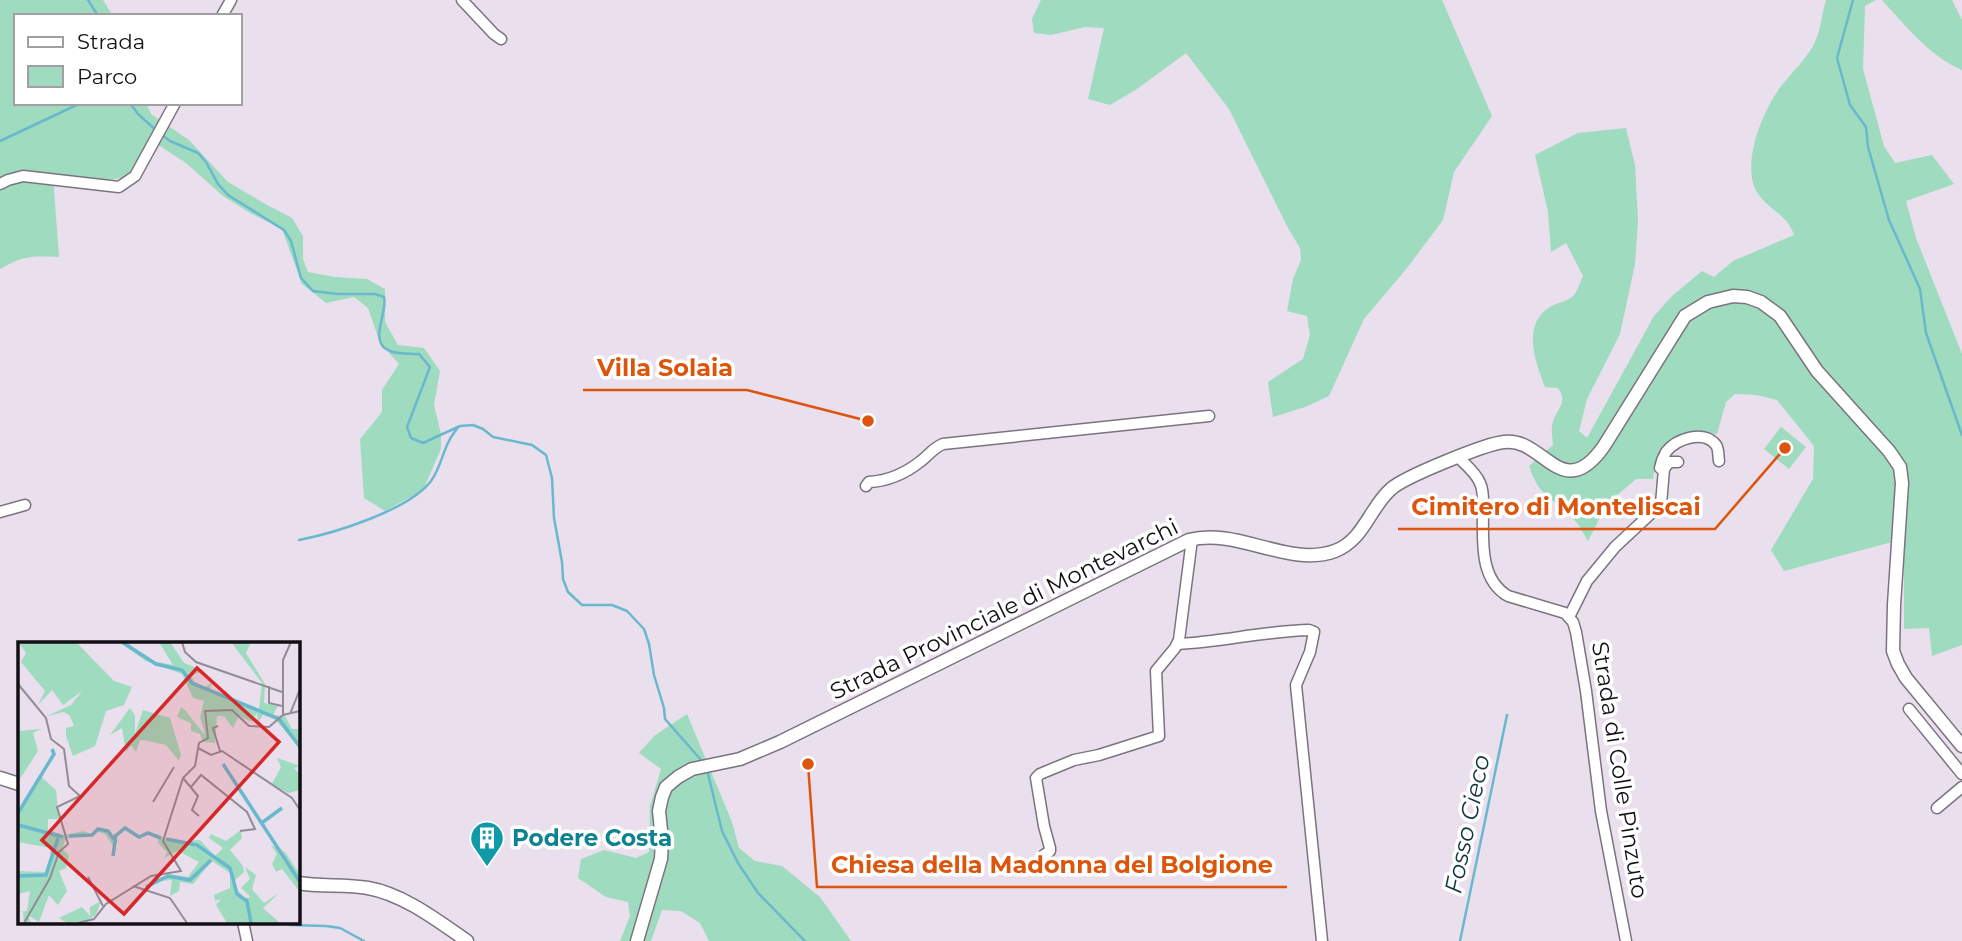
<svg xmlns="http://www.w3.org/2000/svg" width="1962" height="941" font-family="Montserrat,sans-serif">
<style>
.green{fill:#9edbbf}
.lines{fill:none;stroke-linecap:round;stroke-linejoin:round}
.stream{stroke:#6ab8cd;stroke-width:2.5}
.minor-casing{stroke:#7b737f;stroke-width:13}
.major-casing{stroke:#7b737f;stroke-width:15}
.minor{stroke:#fff;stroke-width:10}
.major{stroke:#fff;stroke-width:12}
.labels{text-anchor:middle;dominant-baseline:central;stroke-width:7;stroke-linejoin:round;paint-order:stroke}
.street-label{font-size:23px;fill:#131015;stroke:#fff}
.culture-label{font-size:23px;font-weight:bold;fill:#0d838f;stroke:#fff;text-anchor:start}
.water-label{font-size:24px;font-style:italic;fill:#113640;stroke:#fff}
.inset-river{fill:none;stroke:#6ab8cd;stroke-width:3.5}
.inset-road{fill:none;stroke:#938c97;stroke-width:2}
.view{fill:#d62828;fill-opacity:0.15;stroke:#d62828;stroke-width:3.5}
.inset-edge{fill:none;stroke:#131015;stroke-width:3.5}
.leader{fill:none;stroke:#dd550c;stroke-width:2.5}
.callout-dot{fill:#dd550c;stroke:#fff;stroke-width:2.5}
.callout-label{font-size:24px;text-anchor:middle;font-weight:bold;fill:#dd550c;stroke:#fff;stroke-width:7;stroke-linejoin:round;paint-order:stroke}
</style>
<rect width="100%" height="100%" fill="#e9dfed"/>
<!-- green -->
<g class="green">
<path d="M0 0H103L113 16H16V103H146L151 114 189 140 228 182 267 205 292 218 303 236V259L308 272 335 277 367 279 385 289V322L398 345 424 348 440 371 434 405 441 434V449L423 490 385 511 364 498 360 439 382 412V390L399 364 380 343 368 308 354 297 326 303 302 284 282 229 250 213 223 196 186 163 149 139C144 148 142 161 136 170 124 186 72 177 53 176L59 257C32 256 24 255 0 269Z"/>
<path d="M1041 0H1442L1492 116 1454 172 1443 220 1407 268 1364 319 1329 396 1305 407 1273 417 1268 382 1303 359 1310 335 1307 316 1287 311 1293 279 1301 260 1300 248 1289 230 1229 109 1186 53 1137 89 1110 105 1088 99 1104 28 1085 27 1051 35 1034 33 1032 19Z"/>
<path d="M1826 0H1876L1865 6 1863 69 1884 146 1895 163 1932 155 1954 184 1906 201 1916 238 1962 354V645L1932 656 1929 628 1904 629V567H1902L1903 539 1784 571 1771 550 1813 479 1814 446 1777 400 1757 395 1735 394 1726 402 1717 434 1693 433 1660 453 1655 465 1653 479H1636L1607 504 1588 541C1584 535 1581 527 1576 522 1556 497 1541 502 1529 466L1553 445C1553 439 1551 432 1552 427 1553 411 1570 404 1558 388L1545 387C1536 363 1522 328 1547 309 1554 303 1566 302 1572 297 1577 293 1580 282 1583 276L1566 243 1551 252 1548 212 1535 155 1578 133 1626 128 1635 165 1638 221 1635 264 1620 334 1587 399 1579 431 1587 438 1654 316 1672 296 1702 271 1714 277 1733 261 1794 235C1786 211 1762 208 1754 186 1744 157 1763 112 1779 89 1791 73 1807 59 1815 42 1821 29 1822 13 1826 0Z"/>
<path d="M1882 0H1952L1962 20V70C1929 56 1906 26 1882 0Z"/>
<path d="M1781 427 1806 447 1789 469 1764 449Z"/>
<path d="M687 714 732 822 739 848 755 861 782 866 820 897 851 941H709L700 923 681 911 662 910 651 941H620L630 916 628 902 606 897 578 878 581 859 604 850 636 858 649 852 650 806 661 769 639 753 654 736Z"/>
</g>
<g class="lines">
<!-- stream -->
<g class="stream">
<path d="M88 0 98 16"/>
<path d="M1853 0 1837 58 1850 105 1866 127 1868 147 1889 220 1920 289 1926 333 1962 435"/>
<path d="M130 103 138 114 157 131"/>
<path d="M162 135 170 141 198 153 206 162 218 184 228 195 284 230 291 241 301 278 313 291 338 294H375L384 297C388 311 370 339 386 349 395 355 409 353 419 354L430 367 407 427 411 438 423 443 460 426 473 425 483 429 493 437 532 445 546 455 552 478 554 518 562 562 563 579 568 592 582 605H612L627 611 644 629 649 644 654 675 664 708 665 719 702 761"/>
<path d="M0 141 81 103"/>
<path d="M299 540C335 533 409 510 431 481 440 469 442 454 449 441 451 436 455 432 458 427"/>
<path d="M707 770 722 831 738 863 758 893 805 941"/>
<path d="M290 925 326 926 340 928 364 941"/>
<path d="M1460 941 1507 715"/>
</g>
<!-- minor casing -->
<g class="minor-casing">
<g id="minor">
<path d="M462 0 494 34 501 39"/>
<path d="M222 16 231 0"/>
<path d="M0 184 8 180 23 176 119 187 135 176 175 103"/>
<path d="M1459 458C1466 465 1476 473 1480 483 1484 491 1483 501 1483 510 1483 540 1479 579 1508 596L1565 613 1573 622 1576 632 1586 691 1601 811 1626 941"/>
<path d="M1660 468C1661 463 1663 457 1666 452 1676 439 1704 429 1716 445 1719 449 1718 456 1719 461"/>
<path d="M866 486 869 482C888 481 906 473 921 461 929 455 933 448 943 444L1209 416"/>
<path d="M0 512 25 505"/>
<path d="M1569 617 1587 581 1615 547 1661 504 1664 469 1669 462H1678"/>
<path d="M1178 644C1222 642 1264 631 1309 630L1314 632 1310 652 1296 685 1322 941"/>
<path d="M1909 709 1962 774"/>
<path d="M1937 808 1962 787"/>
<path d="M1044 855 1050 851V848L1044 826 1036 778 1040 774 1074 760 1099 755 1159 736 1156 671 1175 648 1179 640 1192 539"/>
<path d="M243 922 247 941"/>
</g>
</g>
<!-- major casing -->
<g class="major-casing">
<g id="major">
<path d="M0 778 19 784"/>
<path d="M298 883C321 887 344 884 368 888 403 894 438 921 467 941"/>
<path d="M637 941 661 859 662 840 659 811 662 797 666 787 678 777 692 769 740 759 780 742 1189 540C1237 527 1289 568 1335 551 1364 540 1370 507 1391 489 1404 477 1485 444 1504 442 1543 436 1562 506 1604 446L1685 316 1708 302 1733 296 1747 297 1761 302 1780 316 1817 371 1889 451 1900 467 1902 483 1894 605 1893 651 1898 664 1906 678 1962 746"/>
</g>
</g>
<!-- minor -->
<use href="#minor" class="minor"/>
<!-- major -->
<use href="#major" class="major"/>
</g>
<!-- icons -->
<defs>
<g id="building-pin" transform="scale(1.75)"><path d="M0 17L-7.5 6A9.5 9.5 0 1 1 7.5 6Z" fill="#0f9aa8" stroke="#fff"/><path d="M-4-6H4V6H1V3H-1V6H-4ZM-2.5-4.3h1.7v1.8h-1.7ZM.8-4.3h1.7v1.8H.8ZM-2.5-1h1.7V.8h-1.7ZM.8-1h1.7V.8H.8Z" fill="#fff"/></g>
</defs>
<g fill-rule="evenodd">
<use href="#building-pin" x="487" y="838"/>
</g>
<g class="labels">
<!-- street labels -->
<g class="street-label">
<text transform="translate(1004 609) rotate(-26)">Strada Provinciale di Montevarchi</text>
<text transform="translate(1620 770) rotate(81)">Strada di Colle Pinzuto</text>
</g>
<!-- culture labels -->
<g class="culture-label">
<text x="512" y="838">Podere Costa</text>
</g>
<!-- water labels -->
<g class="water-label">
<text transform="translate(1467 824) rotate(-78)">Fosso Cieco</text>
</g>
</g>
<!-- overview -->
<g transform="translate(18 642)">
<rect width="282" height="282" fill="#e9dfed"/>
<path d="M0 0H58L96 39 114 45 106 63 88 69 77 104 55 114 48 94V86L56 84 52 74 46 70 29 74 53 63 64 49 45 63 34 48 20 63 27 49 3 20 8 11ZM101 0H108L135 19 155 23 141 0H152L166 21 187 29 172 33 177 40 187 45 194 41 192 47 241 67 244 41 213 0H233L228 11 247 42 246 61 260 64 255 73 267 74 274 87H282V107L258 78 245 73 240 81 239 71 234 80 221 74 215 86 206 74 202 79 205 74H199L197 101 185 100 182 92 173 89V81L159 75 163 65 167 68 187 93 182 75 186 59 175 56 164 32 128 19ZM112 66 117 73V92L125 68 152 76 163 113 161 119 148 103 130 99 122 98 118 110 113 103 108 110 104 86 92 93ZM23 87 15 91 20 109 0 140V89ZM259 116 282 124 276 126 282 133V148L270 151 254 142 263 125ZM21 133 38 148 41 177H30V188L46 193 66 189 72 192 80 187 91 188 100 199 96 205 87 192 80 190 76 193 48 196 44 207 51 213 48 226 41 229 49 249 40 263 31 253 21 280 10 273 13 281H6L5 270H0L9 269 12 249 0 252V229L27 230 32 214 33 206 0 200V170ZM223 188 224 196 212 208 225 224 226 230 217 238 219 248 227 256 233 255 223 246 232 237 227 225 238 233 234 247 246 261 261 251 245 266 262 281H209L198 263 203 257 197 259 196 253 212 246V231L194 219 175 242 162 240 161 249 152 254 154 238 142 239 151 232 170 235 181 220 160 209 146 216 149 210 140 201 141 194 157 200 182 198 197 214 205 206 191 196 193 192 208 199ZM253 203 267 210 282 233V250L264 227 258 230 254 222 259 212ZM83 259 78 273 67 279 49 281 41 276 64 265 72 274V265Z" fill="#9edbbf"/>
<path class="inset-river" d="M104 0 138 22 164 28 174 41 261 77 282 105M205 122 282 240M0 171 36 112 34 107M245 180 264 166M0 183 45 195M51 194 74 193 80 187 90 189 95 196 107 186 121 195 130 191 143 196M148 197 179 203 212 226 219 252 229 259 233 281M95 214 98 192M0 234 28 233 40 196M128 245 150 234 172 238 193 218"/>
<path class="inset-road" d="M164 0 167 10 178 20 264 50M0 42 28 76 33 97 46 107 51 144 62 154 39 165 50 202 41 210 32 236 6 281M251 44V61L264 64M272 72 282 47M265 73V18L273 0M200 84 195 86 202 109M180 106 193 113 204 109 274 156 282 168M165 136 180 154 174 168 181 174M173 145 183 133 229 170 237 187 222 189M135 160 156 125M70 235 85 264M115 244 152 256 169 281M60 281 76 277 88 262 133 234 163 229 145 199 165 136 177 124 181 101 190 96 187 69 214 68 231 84 251 85 265 73 282 69"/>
<path class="view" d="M179 26 261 100 106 272 24 198Z"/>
<rect width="282" height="282" class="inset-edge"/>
</g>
<!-- callouts -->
<path class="leader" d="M868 421L747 390H583M1785 448L1715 529H1398M808 764L817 887H1287"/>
<g class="callout-dot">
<circle cx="868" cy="421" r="7"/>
<circle cx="1785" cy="448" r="7"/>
<circle cx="808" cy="764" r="7"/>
</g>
<g class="callout-label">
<text x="665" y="376">Villa Solaia</text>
<text x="1556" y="515">Cimitero di Monteliscai</text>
<text x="1052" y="873">Chiesa della Madonna del Bolgione</text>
</g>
<!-- legend -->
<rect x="14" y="14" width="228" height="91" fill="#ffffff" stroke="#a19fa1" stroke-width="2"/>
<rect x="28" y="37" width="35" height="10" fill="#ffffff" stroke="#a19fa1" stroke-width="2"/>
<text x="77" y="49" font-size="21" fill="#131015">Strada</text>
<rect x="28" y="66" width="35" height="21" fill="#9edbbf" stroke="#a19fa1" stroke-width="2"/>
<text x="77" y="84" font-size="21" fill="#131015">Parco</text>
</svg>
